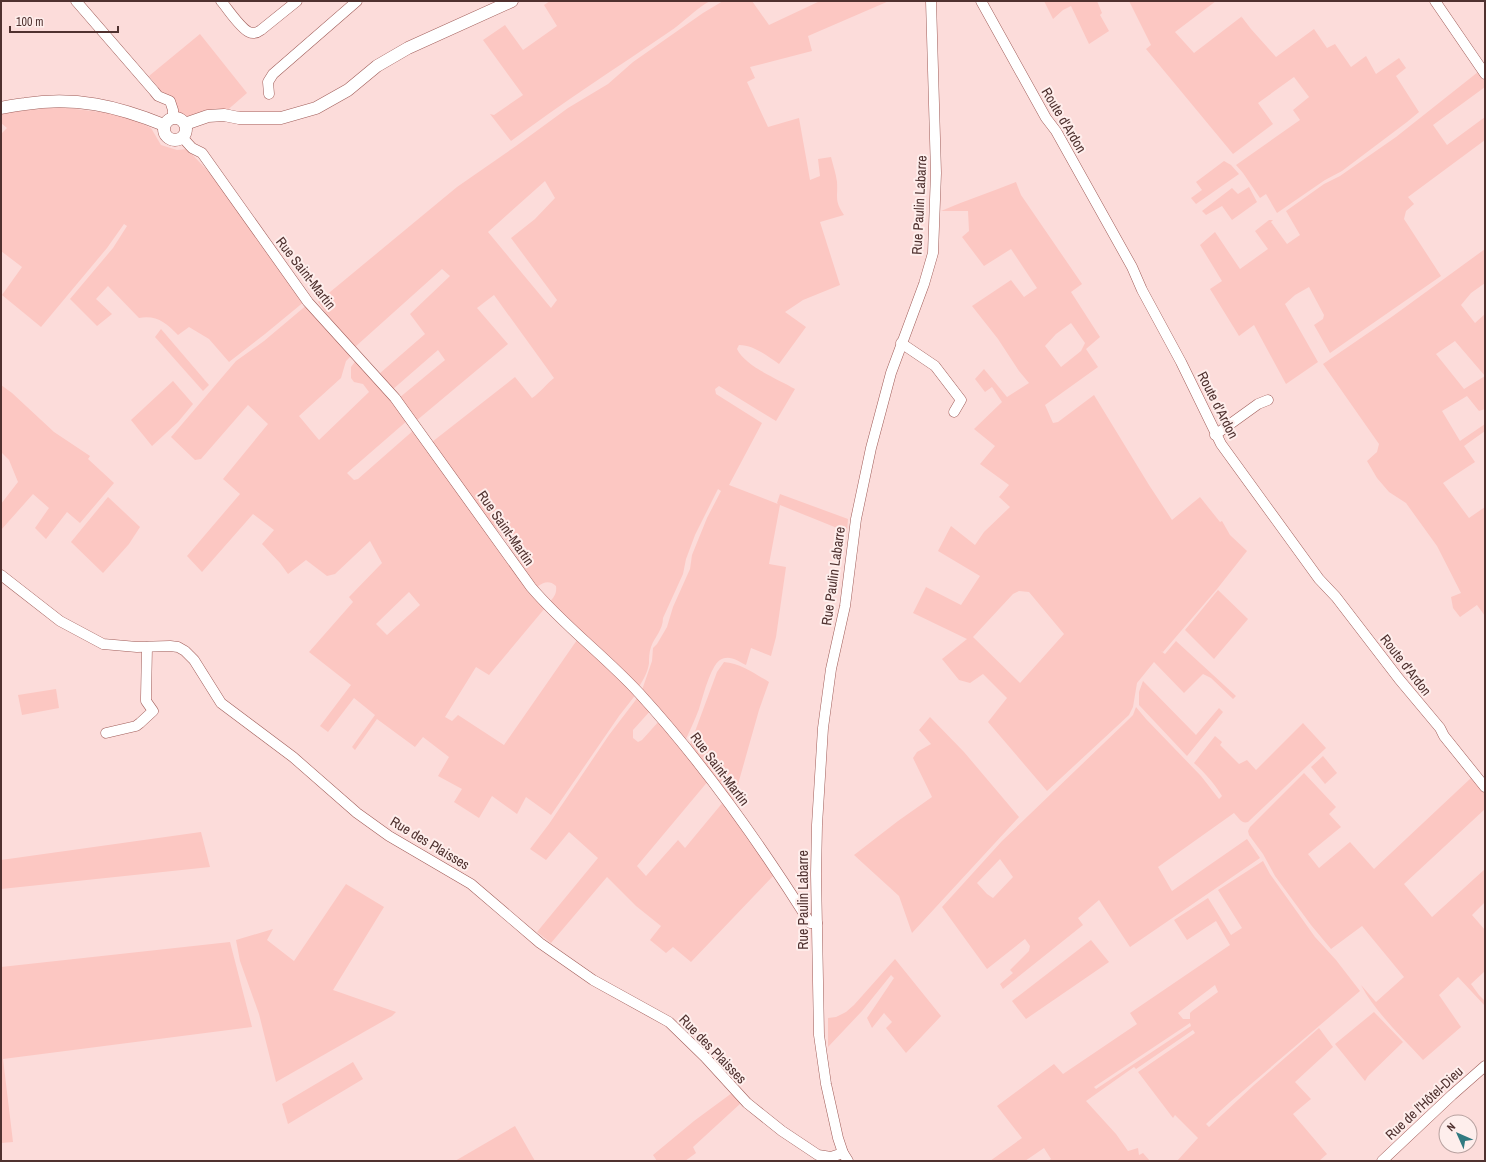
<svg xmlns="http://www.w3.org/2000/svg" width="1486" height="1162" font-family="'Archivo Narrow',sans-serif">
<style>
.green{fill:#fcc7c2;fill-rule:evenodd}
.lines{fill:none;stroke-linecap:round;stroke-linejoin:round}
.minor-casing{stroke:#a05d59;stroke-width:11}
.major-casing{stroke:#a05d59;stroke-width:13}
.minor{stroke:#fff;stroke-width:10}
.major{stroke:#fff;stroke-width:12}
.labels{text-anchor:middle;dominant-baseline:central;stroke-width:4;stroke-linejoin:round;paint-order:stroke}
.street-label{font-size:14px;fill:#4f312f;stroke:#feeeec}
</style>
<rect width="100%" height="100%" fill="#fcdcda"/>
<!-- green -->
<g class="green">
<path d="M550 1H710C695 9 683 23 669 32 616 68 562 103 511 141L490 114 494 115 523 95 483 40 505 25 523 50 557 26 544 5Z"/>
<path d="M723 1H752L769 25 820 1H889L808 36 812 51 750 67 755 78 747 82 768 127 799 118 810 180 820 176 818 159 831 157C833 165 836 174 837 182 838 198 834 200 844 215L820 222 840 285 803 300 785 312 806 327 779 364C767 356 754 345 739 345L737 349C746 367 778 379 795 389L776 421 719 386 715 389 716 394 762 423 729 485 778 504 777 503 780 494 848 519 847 532 780 505 769 564 786 567 776 637 771 656 751 648 746 665C738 661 729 654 720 660 710 667 703 697 699 709 695 720 690 730 685 741L642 690 652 661 653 648 657 644 667 627 673 607 690 569 692 555 707 518 721 491 718 489 695 535 686 559 683 574 663 618C663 630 655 636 651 647 649 653 649 658 649 663 648 672 643 680 639 687L549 603C554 597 557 594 556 586 549 580 544 582 537 587L503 536 484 516 432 442 515 377 532 398C540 393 546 384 554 378L494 295 477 308 508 344 416 421 399 398 445 360 438 350 392 390 379 374 425 334 410 314 450 276 442 269 355 347 327 315 318 302 457 187 516 146 568 108 608 84 633 62 703 13ZM545 181 555 198 535 219 511 238 557 300 551 308 488 232Z"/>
<path d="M1044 1H1097L1102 13 1100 15 1109 31 1089 44 1071 6 1063 10 1053 19Z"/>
<path d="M1129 1H1216L1175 32 1194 53 1241 17 1242 19 1241 16 1251 29 1276 57 1314 29 1327 48 1335 44 1351 67 1366 56 1376 74 1399 58 1406 68 1396 76 1419 112 1407 122 1342 171 1325 180 1277 213 1266 194 1260 198 1243 173 1236 165 1300 120 1293 110 1309 97 1294 77 1258 103 1273 124 1233 154 1146 49 1151 45Z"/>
<path d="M200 34 247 93 224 113 183 118 173 113 167 98 149 76Z"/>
<path d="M1478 72 1485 82V87L1433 125 1447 145 1485 117V140L1408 197 1414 204 1406 211 1404 219 1441 276 1330 353 1314 325 1323 319 1324 315 1309 287 1295 295 1285 304 1318 362 1286 384 1254 325 1239 336 1210 289 1222 281 1200 245 1215 232 1240 269 1268 249 1255 231 1269 220H1273L1271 222 1287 244 1300 235 1286 211 1324 184 1340 176 1396 137Z"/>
<path d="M51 108H67L116 114 137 121 151 128 161 145 177 150 187 149 225 189 305 301 265 334 229 362 209 339 189 327 178 335C166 323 157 315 139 318L108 286 96 299 112 314 97 326 70 299 113 248 127 226 124 224 107 248 41 327 2 295 22 267 1 251V134L7 128 1 123V113Z"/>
<path d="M1224 161 1231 165 1239 174 1196 204 1191 198 1202 190 1196 182Z"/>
<path d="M1016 182 1021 195 1082 284 1071 292 1100 337 1086 349 1098 367 1045 405 1053 423 1058 422 1094 395 1149 485 1172 520 1200 497 1220 522 1222 521 1230 535 1247 551 1217 589 1163 652 1161 651 1165 654 1176 641 1236 696 1233 699 1211 678 1203 674 1184 693 1154 662 1137 683 1133 707 1129 715 1047 791 988 722 1007 698 983 674 970 683 959 680 942 659 967 639 913 613 926 587 961 605 980 576 938 551 951 526 975 545 984 532 1010 507 999 497 1009 485 980 464 995 446 974 429 1002 402 992 387 985 392 975 379 984 369 1007 397 1029 383 1019 371 998 339 972 306 1011 280 1024 297 1037 288 1011 249 984 266 962 237 969 231 968 211H941C966 200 991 192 1016 182ZM1071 323 1085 343 1081 351 1061 367 1045 346 1056 334ZM1019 591 1029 592 1064 634 1020 683 973 637 1013 594Z"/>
<path d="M1249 187 1257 202 1232 220 1222 206 1206 215 1202 211 1232 188 1238 194Z"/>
<path d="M1485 249V283L1471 293 1461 305 1475 323 1485 314V376L1455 341 1436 354 1464 389 1485 376V409L1479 411 1467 396 1442 411 1460 441 1485 424V431L1464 446 1475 462 1443 483 1469 518 1485 507V616L1477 605 1460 617 1453 608 1451 597 1461 593 1437 546 1406 503 1389 492 1377 478 1367 461 1377 452 1379 444 1323 364 1393 316Z"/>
<path d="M308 304 352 355 346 361 341 378 299 416 319 440 369 392 363 384 354 382 351 378V367L357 359 408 420 347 473 354 480 358 479 415 429 545 608 489 675 476 667 445 717 452 721 458 715 504 745 577 640 637 693 619 716 551 815 526 797 517 814 492 796 479 818 454 802 462 789 438 776 449 757 423 737 415 747 377 719 355 750 352 747 375 715 354 698 328 732 320 726 351 685 309 652 353 602 349 597 382 563 370 541 335 574 327 576 306 560 288 574 280 563 262 544 274 530 253 514 202 572 187 556 240 494 223 479 268 424 248 405 201 459 195 460 171 437 236 361 264 341ZM409 592 420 605 387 635 376 624Z"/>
<path d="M161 329 209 385 203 391 155 337Z"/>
<path d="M173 381 193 404 178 422 152 446 131 420Z"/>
<path d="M1 385 12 393 54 432 90 456 88 459 114 483 80 523 67 512 46 539 35 528 49 508 33 494 1 530V504L18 482 9 460 1 452Z"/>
<path d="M108 497 140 527 129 544 103 573 71 542Z"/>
<path d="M1218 590 1248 619 1214 659 1185 630Z"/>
<path d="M724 662C740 663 755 674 769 682L759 710 733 802 690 745 717 672Z"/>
<path d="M1143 681 1196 735 1219 708 1223 712 1187 756 1139 705V692Z"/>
<path d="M56 689 59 708 22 715 18 695Z"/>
<path d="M638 697 651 710 633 730V738L638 742 642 740 660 720 709 780 637 866 646 876 678 840 685 848 724 801 775 874 691 962 673 947 666 953 650 940 661 926 636 906 607 877 551 943 537 932 598 858 569 832 546 860 530 849 549 824 609 735Z"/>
<path d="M1136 707 1146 719 1201 776 1219 799 1222 796C1214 783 1205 773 1194 763L1215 736 1222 742 1220 745 1239 764 1247 760 1256 770 1303 723 1326 748 1248 822C1241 824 1239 818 1234 813L1158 867 1172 891 1247 839 1260 858 1130 947 1099 900 1078 918 1083 925 1003 989 1000 984 1013 973 1010 970 1029 951 1030 946 1025 939 987 969 942 907 1002 841 1128 720 1133 715ZM1000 859 1013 877 993 898 987 894 977 883Z"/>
<path d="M930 717 964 752 1019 817 912 933 899 896 854 855 898 821 932 797 913 758 917 752 931 744 919 730Z"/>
<path d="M1323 756 1337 773 1325 784 1311 767Z"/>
<path d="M1304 773 1336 807 1329 814 1341 827 1308 854 1319 868 1350 842 1374 869 1471 778 1485 794V809L1404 884 1432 917 1485 869V902L1472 915 1485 930V971L1471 984 1479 995 1485 1001V1006L1458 977 1439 995 1461 1027 1423 1060C1401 1036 1376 1013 1361 985L1376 1002 1404 977 1362 926 1331 949 1311 925 1275 876 1263 854 1249 835 1248 831 1250 827Z"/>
<path d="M201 832 210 867 1 889V860Z"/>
<path d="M1263 861 1270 874 1315 937 1336 960 1360 991 1230 1102 1206 1124 1209 1127 1254 1085 1319 1028 1333 1047 1295 1082 1311 1099 1293 1114 1327 1154 1319 1161H1177L1198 1138 1175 1115 1173 1118 1138 1072 1195 1033 1193 1030 1136 1069 1134 1067 1086 1101 1116 1134 1128 1151 1138 1148 1139 1155 1143 1153 1150 1161H1048L1051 1159 1044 1148 1025 1161H990L1022 1138 997 1106 1054 1064 1063 1074 1137 1024 1130 1013 1230 945 1216 921 1187 940 1174 920 1208 898 1231 935 1242 928 1218 890ZM1215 985 1218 992 1192 1011 1190 1013V1019H1183L1178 1013ZM1190 1023 1191 1026 1096 1089 1094 1087Z"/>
<path d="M346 884 384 907 333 990 396 1012 392 1016 276 1082 259 1014 240 961 236 940 273 929 267 940 294 961Z"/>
<path d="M1091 940 1109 962 1026 1019 1012 1001Z"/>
<path d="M230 942 252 1027 3 1059 13 1142 1 1143V967Z"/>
<path d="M895 959 941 1016 906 1053 886 1028 892 1022 884 1013 872 1028 867 1018 894 978 891 975 862 1011 828 1047V1018L836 1017 846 1012 854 1005Z"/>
<path d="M1374 1012 1403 1042 1368 1076 1365 1081 1335 1044Z"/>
<path d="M353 1062 363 1079 288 1124 282 1104Z"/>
<path d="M732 1093 741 1103 693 1147 696 1153 685 1161H657L653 1155 694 1121Z"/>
<path d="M515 1126 535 1161H455Z"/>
</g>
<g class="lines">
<!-- minor casing -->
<g class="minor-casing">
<g id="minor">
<path d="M76 1 154 91 158 96 170 101 173 110V117"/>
<path d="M221 1C228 9 240 28 249 32 253 34 257 33 261 30L297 1"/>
<path d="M981 1 1046 118 1056 131 1132 267 1142 290 1181 362 1221 444 1319 579 1336 597 1399 679 1440 728 1444 736 1485 787"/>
<path d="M1435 1 1485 74"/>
<path d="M269 94 268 82 273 74 357 1"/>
<path d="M182 137 192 148 202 153 308 302 395 398 531 587C564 626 605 656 639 693 704 764 759 842 810 923H817"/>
<path d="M901 343 935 366 961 400 954 412"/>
<path d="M1215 435 1258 404 1268 400"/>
<path d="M1 575 60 621 103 644 137 647 170 646 178 647 185 651 194 660 221 703 293 757 357 813 389 836 471 884 540 943 593 980 669 1022 705 1057 747 1103 782 1131 818 1155 831 1157 843 1153"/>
<path d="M106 733 136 726 140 723 153 711 146 701V697L147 647"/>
<path d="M848 1161 843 1153 838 1138 826 1084 819 1035 816 874 817 825 823 728 831 669 845 606 856 519 871 448 891 373 924 284 933 253 936 173 931 1"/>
<path d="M1382 1161 1452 1095 1485 1066"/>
</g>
</g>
<!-- major casing -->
<g class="major-casing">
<g id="major">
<path d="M1 108C9 106 17 105 25 104 75 96 117 106 164 125"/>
<circle cx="175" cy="129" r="11"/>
<path d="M185 124 208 116 224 115 239 118H281L316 108 348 90 377 66 408 48 512 1"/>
</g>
</g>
<!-- minor -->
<use href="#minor" class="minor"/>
<!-- major -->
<use href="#major" class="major"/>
</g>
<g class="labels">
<!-- street labels -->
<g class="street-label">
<text transform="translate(1064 120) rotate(59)">Route d'Ardon</text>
<text transform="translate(919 205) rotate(-87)">Rue Paulin Labarre</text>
<text transform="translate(306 273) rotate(52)">Rue Saint-Martin</text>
<text transform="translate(1218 405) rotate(63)">Route d'Ardon</text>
<text transform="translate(506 528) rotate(55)">Rue Saint-Martin</text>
<text transform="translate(833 576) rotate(-82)">Rue Paulin Labarre</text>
<text transform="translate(1406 665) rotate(52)">Route d'Ardon</text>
<text transform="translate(720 769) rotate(53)">Rue Saint-Martin</text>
<text transform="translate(430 843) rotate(31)">Rue des Plaisses</text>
<text transform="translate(803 900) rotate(-90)">Rue Paulin Labarre</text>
<text transform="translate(713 1049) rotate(46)">Rue des Plaisses</text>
<text transform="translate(1424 1103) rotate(-43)">Rue de l'Hôtel-Dieu</text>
</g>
</g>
<!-- border -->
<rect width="1486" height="1162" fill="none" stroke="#4f312f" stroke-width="4"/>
<!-- north arrow -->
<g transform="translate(1458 1134) rotate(315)"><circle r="19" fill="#feeeec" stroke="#b8a2a0"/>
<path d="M0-3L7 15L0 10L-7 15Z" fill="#317a80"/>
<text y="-6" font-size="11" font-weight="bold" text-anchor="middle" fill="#4f312f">N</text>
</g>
<!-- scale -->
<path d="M10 26v6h108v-6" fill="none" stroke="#4f312f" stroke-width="2"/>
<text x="16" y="26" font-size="12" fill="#4f312f" stroke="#feeeec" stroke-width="3" paint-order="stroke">100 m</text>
</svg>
